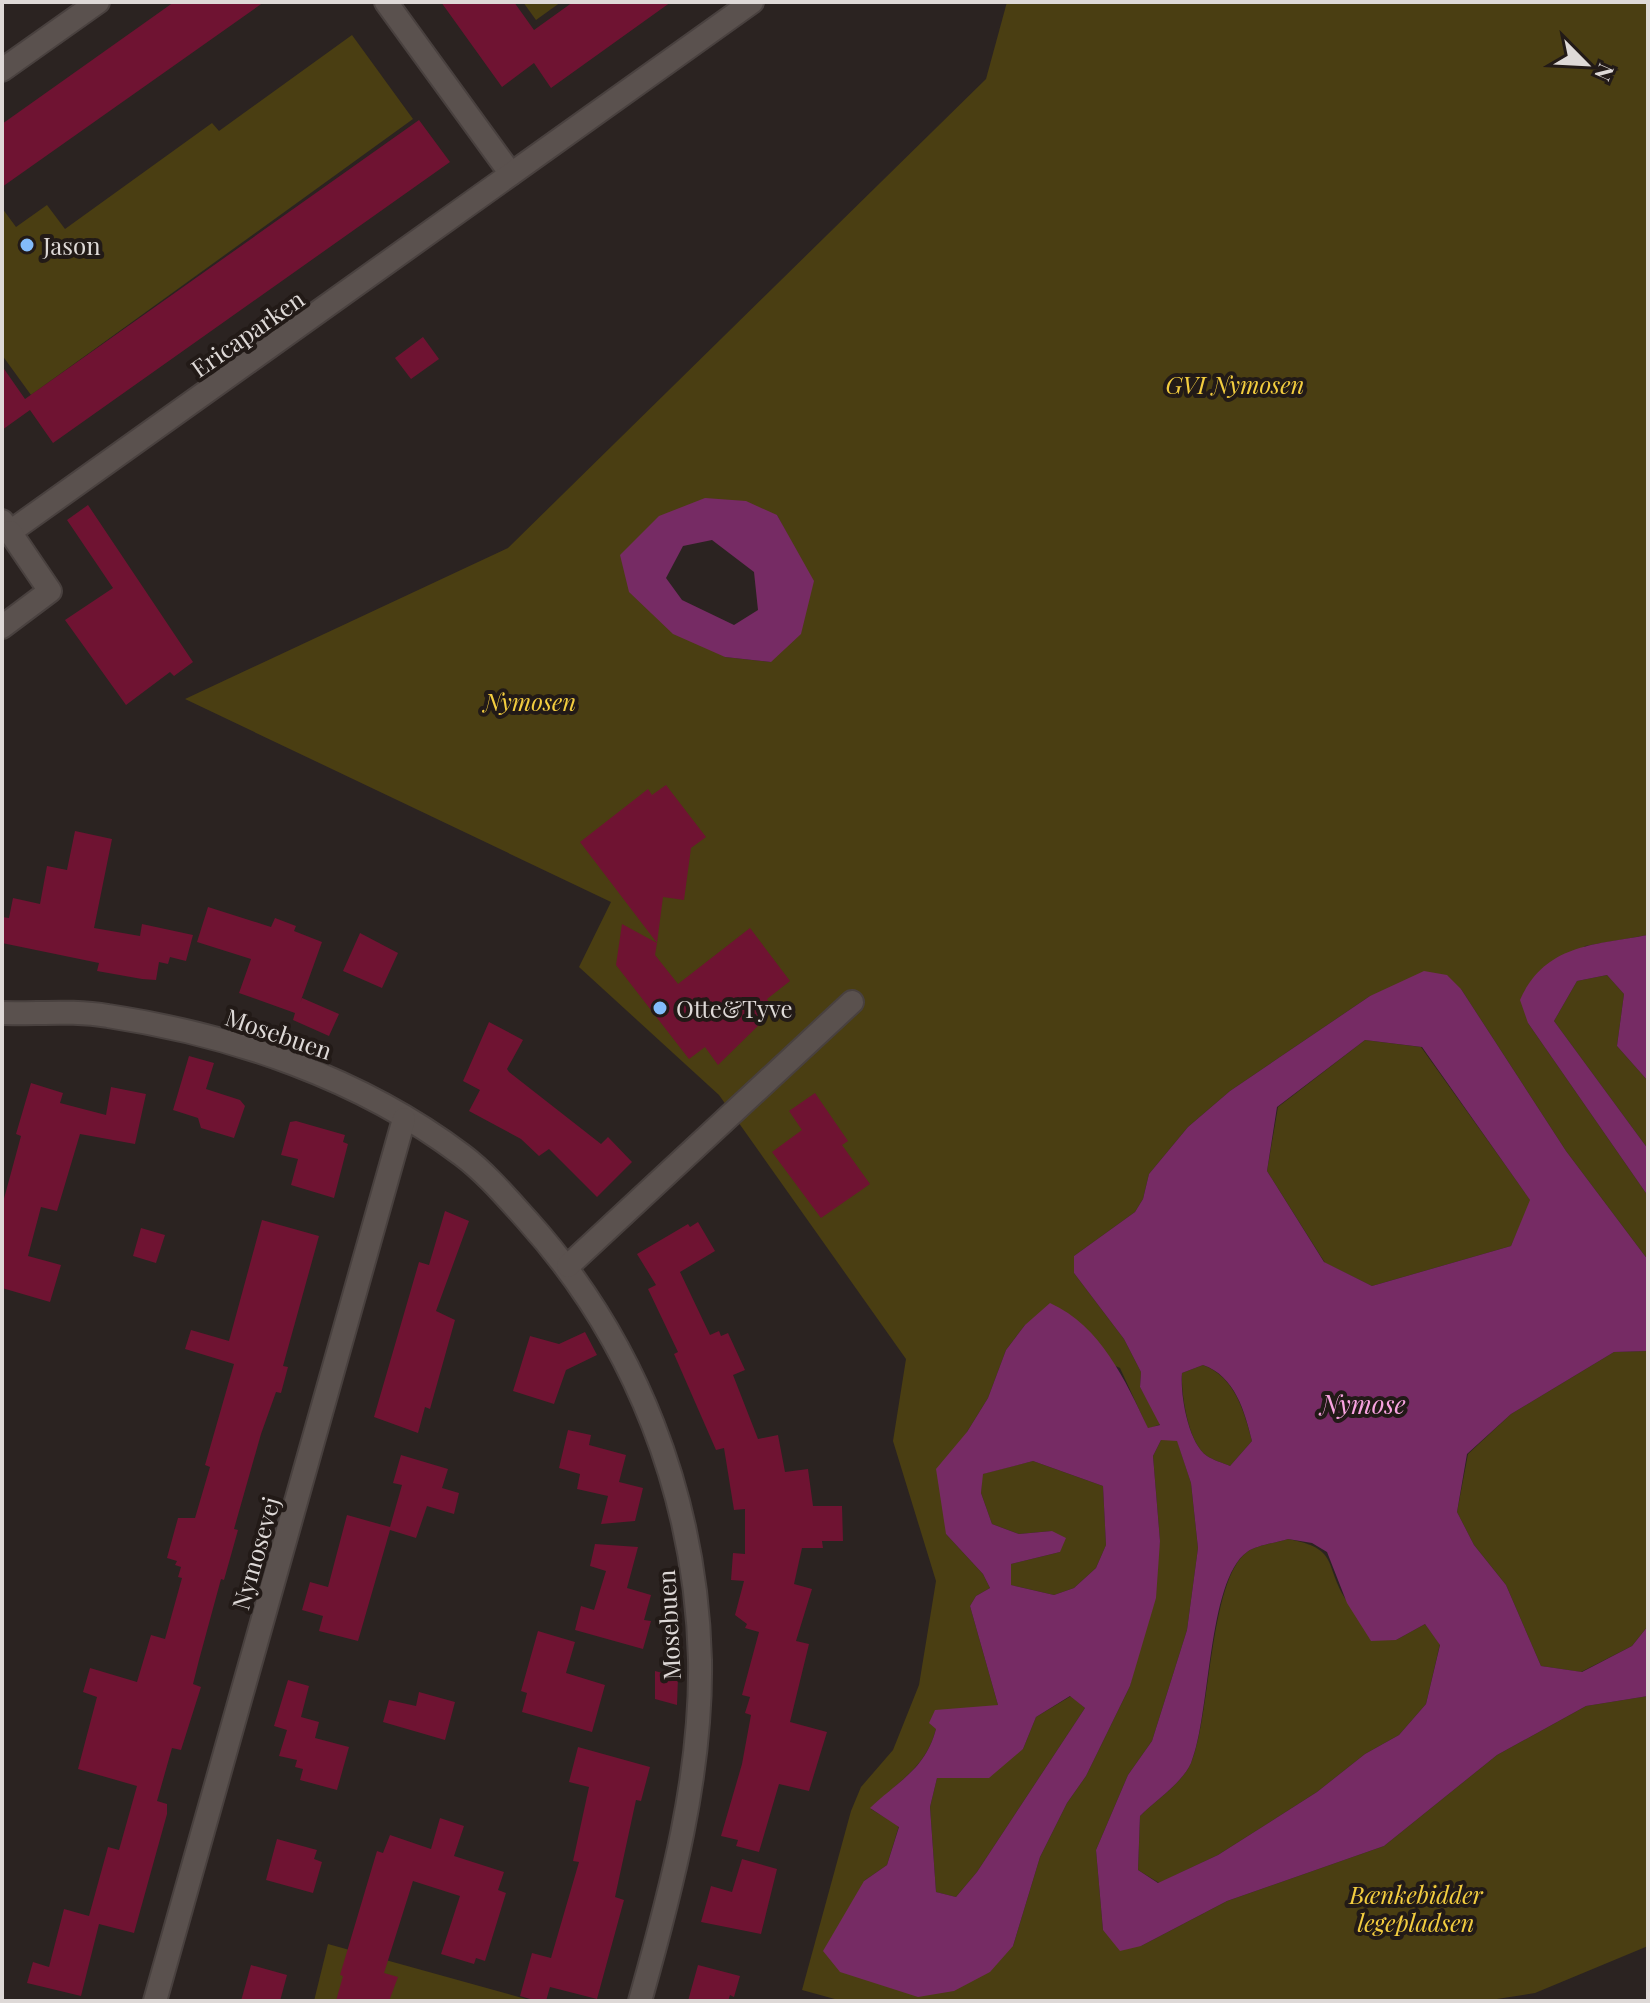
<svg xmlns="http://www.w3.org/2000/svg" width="1650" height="2003" font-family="'Playfair Display',serif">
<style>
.green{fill:#4a3e12;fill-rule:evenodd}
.water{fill:#762b64;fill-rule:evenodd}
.building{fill:#6f1332}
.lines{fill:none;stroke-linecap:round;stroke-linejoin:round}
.street-casing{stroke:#49413f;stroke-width:26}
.street{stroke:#5a514e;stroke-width:22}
.poi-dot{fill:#83bcfb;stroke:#221a17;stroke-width:3}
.labels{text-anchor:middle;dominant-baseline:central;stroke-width:8;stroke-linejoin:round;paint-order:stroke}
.poi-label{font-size:24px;fill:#ded9d7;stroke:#221a17;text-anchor:start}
.street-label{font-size:24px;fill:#ded9d7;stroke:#221a17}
.park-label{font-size:24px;font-style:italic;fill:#f3cd3f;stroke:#221a17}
.water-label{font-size:26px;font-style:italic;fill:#f8a3e0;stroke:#221a17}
</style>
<rect width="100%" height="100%" fill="#2b2321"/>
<!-- green -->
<g class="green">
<path d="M523 2H561L536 20Z"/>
<path d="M1007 2H1648V935L1585 946 1528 1023 1648 1196V1260L1566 1151 1461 989 1370 996 1230 1091 1188 1127 1149 1174 1143 1199 1135 1212 1074 1256V1273L1124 1339 1141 1372 1140 1387 1161 1424 1148 1429 1120 1368 1025 1325 1006 1350 988 1398 967 1432 946 1534 983 1574 990 1588 976 1596 970 1606 998 1705 936 1729C925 1770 898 1780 871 1809L899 1826 887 1865 864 1881 1013 1946 1040 1857 1067 1803 1086 1776 1130 1686 1160 1541 1153 1456 1161 1440H1177L1191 1483 1198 1548 1187 1630 1152 1741 1128 1775 1096 1850 1103 1930 1141 1946 1227 1901 1384 1846 1497 1755 1586 1706 1648 1696V1946L1535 1993 1484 2001H842L802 1990 851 1811 861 1787 893 1750 919 1685 936 1581 893 1441 906 1359 719 1095 579 967 611 902 185 699 508 548 986 79ZM777 515 793 545 771 662 725 657 620 555Z"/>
<path d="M352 35 413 119 31 395 2 355V208L16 227 47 205 65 229 212 123 219 131Z"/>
<path d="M1607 975 1624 994 1617 1046 1648 1081V1149L1554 1021 1577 981Z"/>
<path d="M1365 1040 1421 1047 1531 1201 1511 1246 1372 1286 1325 1263 1267 1171 1278 1107Z"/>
<path d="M1648 1351V1626L1632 1646 1581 1672 1541 1666 1506 1585 1474 1545 1457 1512 1468 1454 1511 1414 1614 1352Z"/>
<path d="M1203 1365C1235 1377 1244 1411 1252 1441L1230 1466C1223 1463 1213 1460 1207 1456 1188 1443 1181 1394 1182 1373Z"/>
<path d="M1033 1461 1103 1486 1106 1545 1096 1568 1074 1588 1054 1595 1010 1585 1011 1564 1060 1552 1052 1531 1019 1534 992 1524 981 1493 982 1474Z"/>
<path d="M1288 1539C1341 1549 1323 1565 1347 1601 1357 1616 1382 1629 1396 1640L1425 1624 1440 1644 1426 1704 1399 1735 1365 1754 1317 1792 1218 1855 1159 1883 1138 1870 1140 1816C1155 1801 1183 1782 1191 1763 1211 1716 1209 1580 1247 1552 1257 1545 1276 1543 1288 1539Z"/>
<path d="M1071 1696 1085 1708 977 1872 956 1897 936 1892 930 1807 937 1778 1023 1749 1036 1717Z"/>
<path d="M328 1944 533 2001H314Z"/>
</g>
<!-- water -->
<g class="water">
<path d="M705 498 746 501 777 515 814 581 801 634 771 662 725 657 673 634 629 592 620 555 659 516ZM712 540 754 572 758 610 734 625 682 600 666 578 683 546Z"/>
<path d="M1648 935V1081L1617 1046 1624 994 1607 975 1577 981 1554 1021 1648 1149V1196L1528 1023 1520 1000C1545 944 1594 945 1648 935Z"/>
<path d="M1424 971 1447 975 1461 989 1566 1151 1648 1260V1351L1614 1352 1511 1414 1467 1454 1457 1512 1474 1545 1506 1585 1541 1666 1582 1672 1632 1646 1648 1626V1696L1586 1706 1497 1755 1384 1846 1227 1901 1141 1946 1120 1951 1103 1930 1096 1850 1128 1775 1152 1741 1187 1630 1198 1548 1191 1483 1177 1441 1161 1440 1153 1456 1160 1541 1156 1598 1130 1686 1086 1776 1067 1803 1040 1857 1013 1946 990 1972 954 1991 918 1997 840 1972 823 1951 864 1881 887 1865 899 1827 870 1808C898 1781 925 1770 936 1729L929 1723 935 1710 998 1705 970 1606 976 1596 990 1588 983 1574 946 1534 936 1469 967 1432 988 1398 1006 1350 1025 1325 1050 1303C1101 1326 1125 1380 1148 1428L1160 1425 1140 1387 1141 1372 1124 1339 1074 1273V1256L1135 1212 1143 1199 1149 1174 1188 1127 1230 1091 1370 996ZM1365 1040 1422 1047 1530 1200 1511 1246 1372 1286 1324 1262 1267 1171 1277 1107ZM1203 1365C1235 1376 1245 1412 1252 1441L1230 1466C1223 1463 1213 1460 1207 1456 1188 1443 1180 1394 1182 1373ZM1033 1461 1103 1486 1106 1545 1096 1568 1074 1588 1054 1595 1011 1585V1564L1060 1552 1066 1538 1052 1531 1019 1534 992 1524 981 1493 983 1474ZM1288 1539 1312 1543 1327 1552 1347 1603 1371 1641 1396 1640 1425 1624 1440 1645 1426 1704 1399 1735 1365 1754 1317 1792 1218 1855 1158 1883 1138 1870 1140 1816C1155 1801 1183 1782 1191 1763 1211 1715 1207 1581 1247 1552 1257 1545 1276 1543 1288 1539ZM1070 1696 1085 1708 977 1872 956 1897 936 1892 930 1807 937 1778H989L1023 1749 1036 1717Z"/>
</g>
<!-- building -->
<g class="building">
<path d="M174 2H264L2 187V124Z"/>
<path d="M441 2H514L534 30 573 2H671L551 88 534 63 502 87Z"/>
<path d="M419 120 450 162 53 443 30 410 2 430V366L25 399Z"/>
<path d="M423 337 439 359 411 379 395 358Z"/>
<path d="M88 505 193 662 174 676 170 672 126 705 65 620 113 588 67 520Z"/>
<path d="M666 785 706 837 691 848 684 900 663 897 657 943 580 842 648 789 652 795Z"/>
<path d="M75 831 112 839 94 928 140 936 142 924 193 935 186 961 170 957 168 964 159 962 156 980 142 979 97 971 99 963 2 943V917L9 918 13 898 40 904 47 866 67 870Z"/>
<path d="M208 907 271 927 275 918 296 926 294 931 322 942 300 1003 302 998 339 1014 329 1036 293 1020 295 1013 239 993 251 959 197 942Z"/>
<path d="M622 924 657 943 655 955 678 984 750 928 790 981 767 999 771 1005 760 1014 764 1020 718 1065 705 1047 689 1059 616 965Z"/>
<path d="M360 933 398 953 382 988 343 971Z"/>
<path d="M489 1022 523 1040 507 1069 509 1072 601 1144 608 1137 632 1162 597 1197 549 1149 539 1156 521 1139 469 1111 480 1090 463 1081Z"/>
<path d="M189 1056 214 1063 206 1089 240 1100 245 1106 234 1138 201 1128 198 1118 173 1110Z"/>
<path d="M31 1083 63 1093 60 1103 106 1115 111 1087 146 1094 135 1144 80 1134 57 1211 41 1207 28 1256 61 1265 50 1302 2 1288V1206L21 1136 16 1134Z"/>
<path d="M815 1093 848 1141 842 1145 870 1184 821 1218 772 1152 802 1130 789 1111Z"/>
<path d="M296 1121 345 1135 343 1142 348 1144 334 1198 291 1185 298 1159 281 1155 290 1122Z"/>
<path d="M445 1211 469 1221 436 1311 455 1320 430 1409 425 1407 418 1433 374 1417 419 1262 429 1265Z"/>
<path d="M262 1220 319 1236 283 1366 288 1367 281 1393 276 1392 261 1434 234 1529 238 1530 224 1580 221 1579 199 1660 193 1684 201 1687 181 1750 172 1748 157 1801 167 1804V1814L134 1933 99 1924 81 1996 27 1983 33 1962 49 1967 64 1909 89 1916 108 1847 119 1850 137 1786 78 1769 97 1697 83 1692 90 1668 137 1682 151 1635 165 1639 182 1578 178 1577 181 1567 175 1565 177 1561 167 1558 178 1518H195L210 1467 205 1465 234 1364 185 1349 191 1330 229 1341Z"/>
<path d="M698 1222 715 1251 680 1272 710 1335 719 1331 721 1336 728 1333 745 1370 733 1375 758 1439 778 1435 785 1472 808 1469 813 1506H842L843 1541H822L823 1548H802L794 1584 812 1589 796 1641 809 1644 790 1722 827 1732 809 1791 779 1784 759 1852 736 1846 738 1840 721 1836 742 1764 751 1715 745 1713 750 1697 742 1695 759 1632 745 1628 747 1624 735 1615 744 1581 731 1580 733 1553 745 1554V1509L734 1510 724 1448 716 1450 674 1354 678 1352 648 1289 656 1285 637 1254 688 1224 690 1227Z"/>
<path d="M141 1228 165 1235 156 1263 133 1256Z"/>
<path d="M585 1332 597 1355 566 1370 554 1404 513 1391 530 1336 559 1344Z"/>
<path d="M568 1430 591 1435 589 1445 626 1455 619 1482 643 1488 635 1521 601 1524 608 1496 577 1489 580 1474 559 1468Z"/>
<path d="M401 1455 448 1469 442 1488 459 1493 454 1514 427 1506 416 1538 390 1530 358 1641 319 1631 323 1616 302 1610 310 1582 328 1587 347 1515 390 1527 402 1485 393 1483Z"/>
<path d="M595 1544 638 1547 627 1588 651 1595 644 1620 651 1621 643 1649 575 1630 581 1606 594 1610 606 1571 590 1566Z"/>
<path d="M538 1631 575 1642 566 1673 605 1685 592 1732 522 1712 527 1693 521 1691Z"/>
<path d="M655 1671 678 1677 677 1705 655 1699Z"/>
<path d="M288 1680 309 1686 301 1717 319 1722 315 1738 349 1747 337 1790 300 1780 303 1769 295 1767 297 1760 279 1756 287 1730 274 1726Z"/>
<path d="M419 1692 455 1702 445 1740 383 1722 389 1700 416 1706Z"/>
<path d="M578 1747 650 1767 641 1801 636 1800 615 1897 624 1900 597 1999 550 1987 546 2001H537L520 1996 532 1953 551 1958 579 1862 573 1861 589 1787 569 1782Z"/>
<path d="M440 1818 464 1826 454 1856 504 1872 498 1890 506 1893 485 1961 476 1958 474 1964 441 1954 460 1896 413 1881 384 1973 398 1977 389 2001H336L343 1976 340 1975 377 1851 383 1853 390 1835 431 1849Z"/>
<path d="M277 1839 317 1850 314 1859 322 1862 313 1893 266 1880Z"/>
<path d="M742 1859 777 1869 761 1934 701 1922 711 1886 732 1892Z"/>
<path d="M251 1965 287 1975 280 2001H241Z"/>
<path d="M698 1965 740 1976 734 1997 730 1995 728 2001H688Z"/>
</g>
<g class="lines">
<!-- street casing -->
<g class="street-casing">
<g id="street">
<path d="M386 2 511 174"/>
<path d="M2 70 98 2"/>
<path d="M2 521 10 532 752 2"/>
<path d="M2 627 50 591 10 532"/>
<path d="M2 1013C37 1014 74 1010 108 1016 233 1035 360 1078 462 1155 486 1173 507 1198 527 1220 636 1341 696 1497 700 1660 702 1775 671 1891 640 2001"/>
<path d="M568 1266 852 1002"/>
<path d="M155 2001 404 1119"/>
</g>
</g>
<!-- street -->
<use href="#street" class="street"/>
</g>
<!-- markers -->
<g class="poi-dot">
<circle cx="27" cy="245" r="8"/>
<circle cx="660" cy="1008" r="8"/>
</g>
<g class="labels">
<!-- poi labels -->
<g class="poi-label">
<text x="43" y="245">Jason</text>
<text x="676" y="1008">Otte&amp;Tyve</text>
</g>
<!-- street labels -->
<g class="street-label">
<text transform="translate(247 333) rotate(-35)">Ericaparken</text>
<text transform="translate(279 1033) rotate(19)">Mosebuen</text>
<text transform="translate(255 1553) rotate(-74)">Nymosevej</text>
<text transform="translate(668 1625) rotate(-93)">Mosebuen</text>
</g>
<!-- park labels -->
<g class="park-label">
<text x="1235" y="384">GVI Nymosen</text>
<text x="530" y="701">Nymosen</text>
<text x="1416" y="1894">Bænkebidder<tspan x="1416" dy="28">legepladsen</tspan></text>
</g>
<!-- water labels -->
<g class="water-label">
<text x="1363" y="1403">Nymose</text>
</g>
</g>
<!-- border -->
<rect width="1650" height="2003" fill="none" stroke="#ded9d7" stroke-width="8"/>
<!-- north arrow -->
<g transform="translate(1586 64) rotate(114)" stroke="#221a17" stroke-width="6" paint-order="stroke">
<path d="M0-6L14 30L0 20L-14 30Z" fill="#ded9d7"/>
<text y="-12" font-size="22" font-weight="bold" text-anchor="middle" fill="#ded9d7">N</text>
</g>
</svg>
